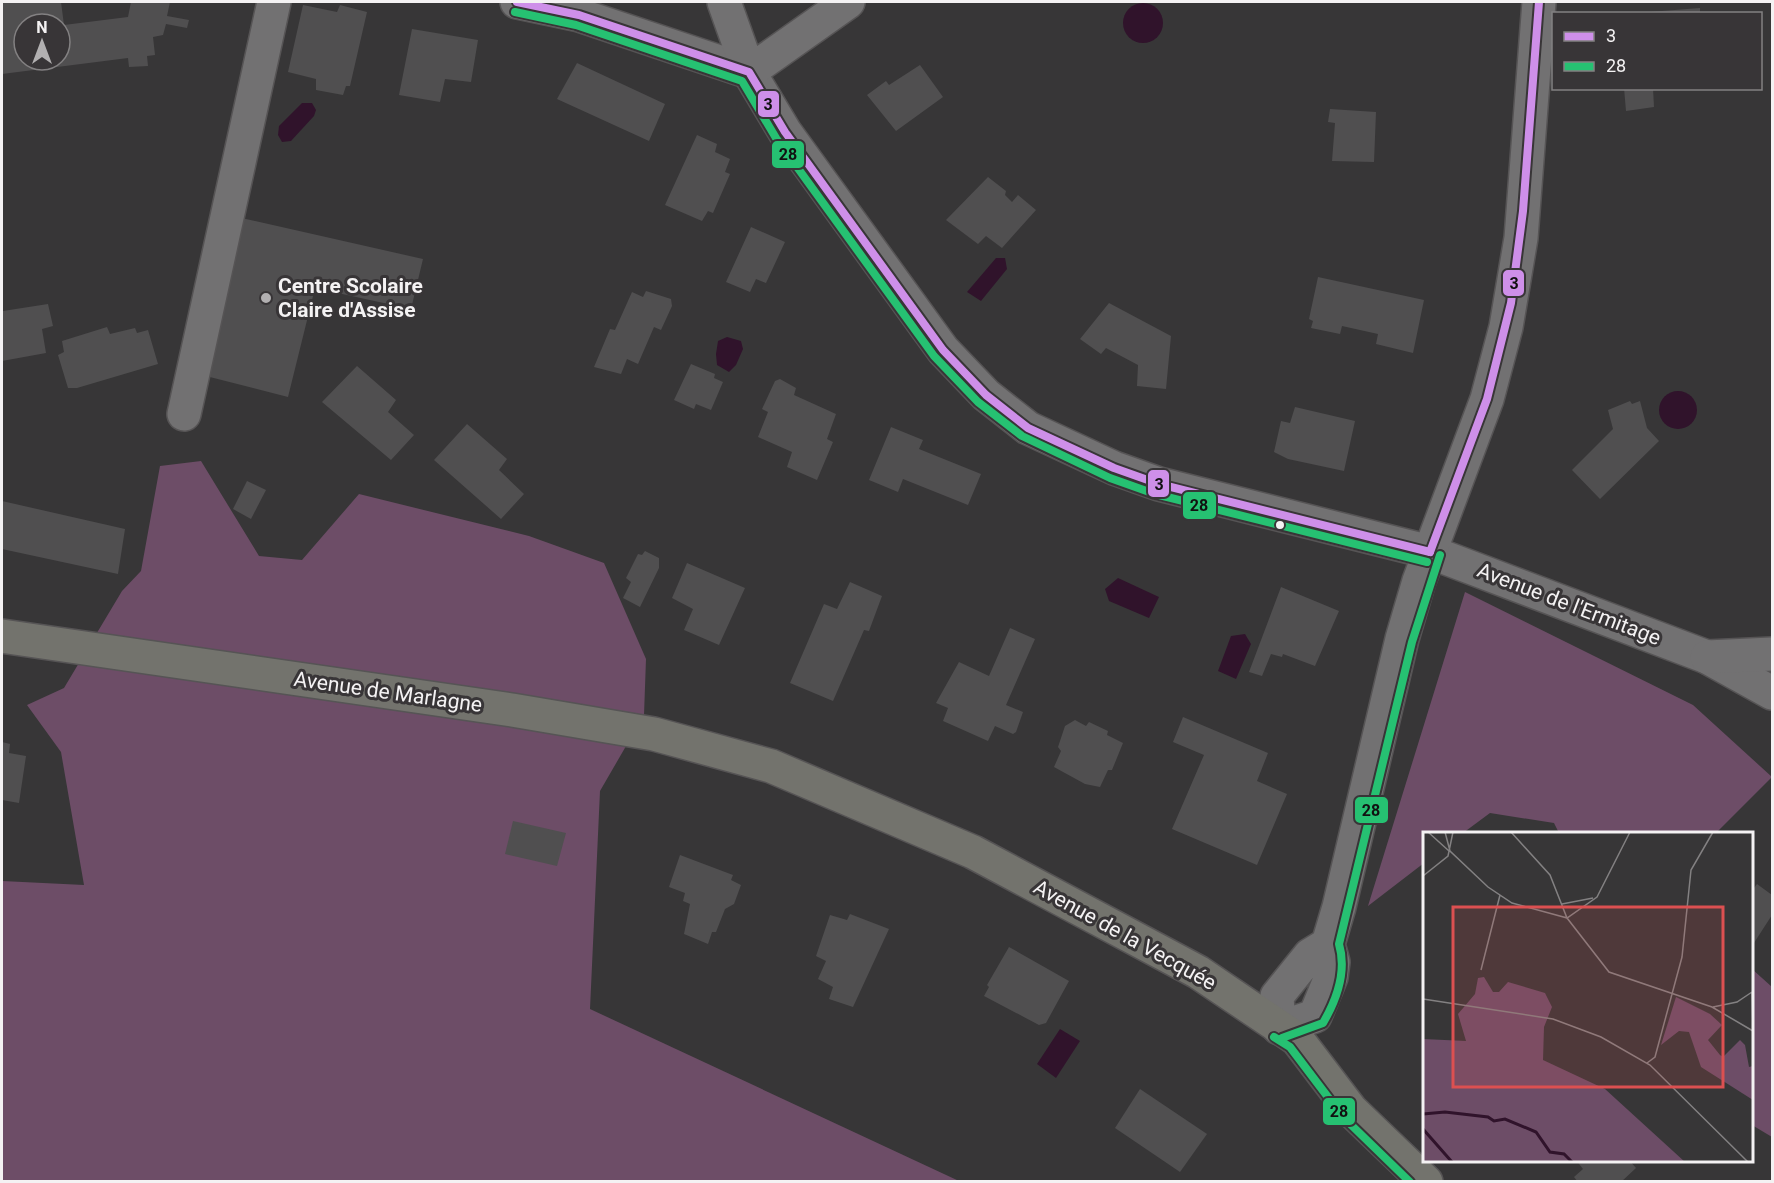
<svg xmlns="http://www.w3.org/2000/svg" width="1774" height="1183" font-family="Roboto,sans-serif">
<style>
.forest{fill:#6d4d67}
.water{fill:#30132b}
.building{fill:#504f50;fill-rule:evenodd}
.lines{fill:none;stroke-linecap:round;stroke-linejoin:round}
.minor-casing{stroke:#565455;stroke-width:36}
.major-casing{stroke:#565455;stroke-width:36}
.minor{stroke:#727172;stroke-width:33}
.major{stroke:#73736d;stroke-width:33}
.bus-1-casing{stroke:#383537;stroke-width:12}
.bus-2-casing{stroke:#383537;stroke-width:12}
.bus-1{stroke:#ce8fe9;stroke-width:8}
.bus-2{stroke:#26c172;stroke-width:8}
.poi-dot{fill:#b2b0b1;stroke:#383537;stroke-width:2}
.bus-dot{fill:#f4f2f3;stroke:#383537;stroke-width:2}
.labels{text-anchor:middle;dominant-baseline:central;stroke-width:6;stroke-linejoin:round;paint-order:stroke}
.poi-label{font-size:21px;font-weight:bold;fill:#f4f2f3;stroke:#383537;text-anchor:start}
.street-label{font-size:21px;fill:#f4f2f3;stroke:#383537}
.inset-river{fill:none;stroke:#30132b;stroke-width:3}
.inset-road{fill:none;stroke:#838182;stroke-width:1.5}
.view{fill:#dc5051;fill-opacity:0.15;stroke:#dc5051;stroke-width:3}
.inset-edge{fill:none;stroke:#f4f2f3;stroke-width:3}
.line-badge{stroke:#383537;stroke-width:2}
.pale-badge-label{font-size:16px;text-anchor:middle;font-weight:bold;fill:#111}
</style>
<rect width="100%" height="100%" fill="#373637"/>
<!-- forest -->
<g class="forest">
<path d="M201 461 259 556 302 560 359 494 529 536 604 563 646 659 644 715 600 791 590 1009 959 1181 2 1182V881L84 885 61 752 27 705 64 688 122 591 141 571 160 466Z"/>
<path d="M1465 592 1693 705 1772 777 1716 833H1559L1554 823 1490 813 1463 833 1424 834V863L1368 906Z"/>
<path d="M1752 969 1772 987V1137L1752 1125Z"/>
</g>
<!-- water -->
<g class="water">
<circle cx="1143" cy="23" r="20"/>
<path d="M302 103H312L316 110 314 116 291 141 282 142 278 135 279 126Z"/>
<path d="M996 258H1005L1007 269 981 301 967 292Z"/>
<path d="M727 337 741 341 743 349 736 365 729 372 717 365 716 354 718 341Z"/>
<circle cx="1678" cy="410" r="19"/>
<path d="M1118 578 1159 597 1149 618 1109 601 1105 589Z"/>
<path d="M1245 634 1251 644 1236 679 1218 671 1231 636Z"/>
<path d="M1060 1029 1080 1041 1056 1078 1037 1064Z"/>
</g>
<!-- building -->
<g class="building">
<path d="M2 2H61L64 25 128 17 131 2H170L167 16 189 20 187 28 166 24 163 35 153 37 155 55 147 56 148 66 129 67 128 58 2 74ZM24 24H60V60H24Z"/>
<path d="M303 5 337 12 340 5 367 12 350 86H346L343 95 316 90V79L288 72Z"/>
<path d="M1700 8V14H1649V12Z"/>
<path d="M412 29 478 40 471 82 445 79 440 102 399 95Z"/>
<path d="M577 63 665 104 649 141 557 99Z"/>
<path d="M920 65 943 97 896 131 867 95 886 81 889 85Z"/>
<path d="M1624 88H1653L1654 107 1626 111Z"/>
<path d="M1330 109 1376 112 1374 162 1332 161 1335 123 1328 122Z"/>
<path d="M697 135 717 144 715 152 730 159 725 172 730 174 713 213 708 211 702 221 665 205Z"/>
<path d="M988 177 1006 191 1005 195 1012 202 1018 195 1036 210 1002 248 986 236 978 244 946 220Z"/>
<path d="M237 217 423 259 411 309 315 288 288 397 202 375Z"/>
<path d="M751 227 785 242 766 283 756 279 750 292 726 282Z"/>
<path d="M1318 277 1424 300 1413 353 1376 344 1378 334 1342 326 1340 334 1311 328 1313 321 1309 319Z"/>
<path d="M646 291 671 299 672 306 661 330 654 327 638 364 627 359 621 374 594 367 610 329 615 330 632 292 643 297Z"/>
<path d="M1109 303 1171 336 1166 389 1137 386 1138 365 1106 348 1101 354 1080 339Z"/>
<path d="M48 304 53 326 42 329 46 353 2 361 3 311Z"/>
<path d="M107 327 110 334 135 328 137 333 148 330 158 364 77 388H68L58 355 64 352 62 341Z"/>
<path d="M691 364 715 374 714 378 723 382 711 410 696 404 694 409 674 400Z"/>
<path d="M357 366 396 400 388 412 414 435 391 460 322 402Z"/>
<path d="M780 379 796 388 794 395 836 414 827 439 833 442 817 480 787 467 792 452 758 437 768 412 762 409 775 381Z"/>
<path d="M1630 401 1632 404 1640 401 1647 428 1659 441 1600 499 1572 470 1613 429 1608 410Z"/>
<path d="M1295 407 1355 421 1344 471 1288 459 1274 452 1281 421 1290 423Z"/>
<path d="M467 424 507 459 499 470 524 494 501 519 434 460Z"/>
<path d="M891 427 923 440 919 449 981 474 968 505 903 479 898 492 869 480Z"/>
<path d="M247 481 266 490 251 519 233 509Z"/>
<path d="M2 501 125 529 118 574 2 549Z"/>
<path d="M645 551 659 558V568L640 607 623 598 631 582 626 578 638 554 642 555Z"/>
<path d="M687 563 745 588 719 645 684 630 693 609 672 598Z"/>
<path d="M850 582 882 596 869 631 864 630 833 701 790 683 824 604 837 609Z"/>
<path d="M1281 587 1339 611 1315 666 1283 654 1282 657 1271 654 1262 676 1249 672Z"/>
<path d="M1010 628 1035 639 1006 705 1023 712 1016 732 1013 734 995 726 988 741 943 721 948 708 936 703 959 662 989 676Z"/>
<path d="M1183 717 1268 753 1257 781 1287 794 1257 865 1172 829 1204 755 1173 742Z"/>
<path d="M1075 720 1086 726 1089 722 1108 731 1107 735 1123 743 1112 770H1108L1100 787 1085 784 1054 767 1061 751 1058 747 1065 726Z"/>
<path d="M2 742 10 744 9 753 26 756 19 803 2 800Z"/>
<path d="M513 821 566 833 557 866 505 854Z"/>
<path d="M680 855 733 875 731 880 741 885 734 904 725 909 716 932H712L708 944 684 934 690 904 683 901 685 893 669 887Z"/>
<path d="M1757 884 1772 895V915L1752 946V886L1754 888Z"/>
<path d="M850 914 889 929 853 1007 829 999 833 987 818 979 826 961 816 956 830 915 847 920Z"/>
<path d="M1009 947 1069 981 1046 1023 1039 1025 984 996 989 987 987 985Z"/>
<path d="M1140 1089 1207 1134 1180 1172 1115 1128Z"/>
<path d="M1576 1160H1629L1636 1168 1621 1182H1578L1574 1177 1583 1169Z"/>
</g>
<g class="lines">
<!-- minor casing -->
<g class="minor-casing">
<g id="minor">
<path d="M517 2 579 15 749 72 785 132 943 350 986 395 1028 428 1114 468 1159 484 1430 552 1707 657 1772 693"/>
<path d="M724 2 749 72 848 2"/>
<path d="M184 414 274 2"/>
<path d="M1707 657 1772 654"/>
<path d="M1328 944 1310 955 1277 996 1279 1028 1315 1016 1331 977 1333 962 1328 944 1339 907 1402 639 1419 581 1487 399 1506 327 1521 238 1539 2"/>
</g>
</g>
<!-- major casing -->
<g class="major-casing">
<path id="major" d="M2 636 512 710 654 734 771 766 973 852 1198 972 1297 1039 1351 1110 1426 1182"/>
</g>
<!-- minor -->
<use href="#minor" class="minor"/>
<!-- major -->
<use href="#major" class="major"/>
<!-- bus-1 casing -->
<g class="bus-1-casing">
<g id="bus-1">
<path d="M517 2 579 15 749 72 785 132 943 350 986 395 1028 428 1114 468 1159 484 1430 552"/>
<path d="M1430 552 1487 399 1511 303 1523 211 1539 2"/>
</g>
</g>
<!-- bus-2 casing -->
<g class="bus-2-casing">
<g id="bus-2">
<path d="M515 12 576 25 742 81 776 138 934 356 978 402 1022 436 1110 478 1155 494 1427 562"/>
<path d="M1274 1037 1290 1047 1343 1117 1410 1182"/>
<path d="M1282 1038 1323 1023C1337 999 1347 971 1339 944L1412 642 1440 555"/>
</g>
</g>
<!-- bus-1 -->
<use href="#bus-1" class="bus-1"/>
<!-- bus-2 -->
<use href="#bus-2" class="bus-2"/>
</g>
<!-- markers -->
<circle class="poi-dot" cx="266" cy="298" r="6"/>
<circle class="bus-dot" cx="1280" cy="525" r="5"/>
<g class="labels">
<!-- poi labels -->
<g class="poi-label">
<text x="278" y="286">Centre Scolaire<tspan x="278" dy="24">Claire d'Assise</tspan></text>
</g>
<!-- street labels -->
<g class="street-label">
<text transform="translate(1569 604) rotate(21)">Avenue de l'Ermitage</text>
<text transform="translate(388 692) rotate(8)">Avenue de Marlagne</text>
<text transform="translate(1125 935) rotate(29)">Avenue de la Vecquée</text>
</g>
</g>
<!-- overview -->
<g transform="translate(1423 832)">
<rect width="330" height="330" fill="#373637"/>
<path d="M61 145 70 160H76L85 150 122 161 129 175 121 195 120 228 182 257 262 330H0V207L43 209 35 182 52 162 55 146ZM253 165 287 182 299 193 285 208 297 223 300 225 317 208 322 213 326 235 330 234V268L278 235 266 200 256 199 238 213Z" fill="#6d4d67"/>
<path class="inset-river" d="M0 282 22 280 65 285 71 289 82 287 113 300 127 320 141 322 149 330M0 297 29 330"/>
<path class="inset-road" d="M5 0 26 19M22 0 27 19 65 55 89 71 144 86 186 140 289 175 330 199M88 0 127 43 144 86 174 65 207 0M0 44 25 24 30 0M139 72 170 66M58 138 77 63M329 161 330 196M0 167 130 187 178 205 227 233 325 330M290 175 314 170 329 160M224 231 232 225 259 125 268 38 290 0"/>
<path class="view" d="M30 75H300V255H30Z"/>
<rect width="330" height="330" class="inset-edge"/>
</g>
<g class="line-badge">
<rect x="757" y="90" width="23" height="28" rx="6" fill="#ce8fe9"/>
<rect x="771" y="140" width="34" height="29" rx="6" fill="#26c172"/>
<rect x="1502" y="269" width="23" height="28" rx="6" fill="#ce8fe9"/>
<rect x="1147" y="469" width="23" height="29" rx="6" fill="#ce8fe9"/>
<rect x="1182" y="491" width="35" height="29" rx="6" fill="#26c172"/>
<rect x="1354" y="796" width="35" height="28" rx="6" fill="#26c172"/>
<rect x="1322" y="1097" width="34" height="29" rx="6" fill="#26c172"/>
</g>
<g class="pale-badge-label">
<text x="768" y="110">3</text>
<text x="788" y="160">28</text>
<text x="1514" y="289">3</text>
<text x="1159" y="490">3</text>
<text x="1199" y="511">28</text>
<text x="1371" y="816">28</text>
<text x="1339" y="1117">28</text>
</g>
<!-- border -->
<rect width="1774" height="1183" fill="none" stroke="#f4f2f3" stroke-width="6"/>
<!-- legend -->
<rect x="1552" y="12" width="210" height="78" fill="#383537" stroke="#838182" stroke-width="1.5"/>
<rect x="1564" y="32" width="30" height="9" fill="#ce8fe9" stroke="#838182" stroke-width="1.5"/>
<text x="1606" y="42" font-size="18" fill="#f4f2f3">3</text>
<rect x="1564" y="62" width="30" height="9" fill="#26c172" stroke="#838182" stroke-width="1.5"/>
<text x="1606" y="72" font-size="18" fill="#f4f2f3">28</text>
<!-- north arrow -->
<g transform="translate(42 42)"><circle r="28" fill="#383537" stroke="#838182" stroke-width="1.5"/>
<path d="M0-4.5L10 22L0 15L-10 22Z" fill="#b2b0b1"/>
<text y="-9" font-size="16" font-weight="bold" text-anchor="middle" fill="#f4f2f3">N</text>
</g>
</svg>
